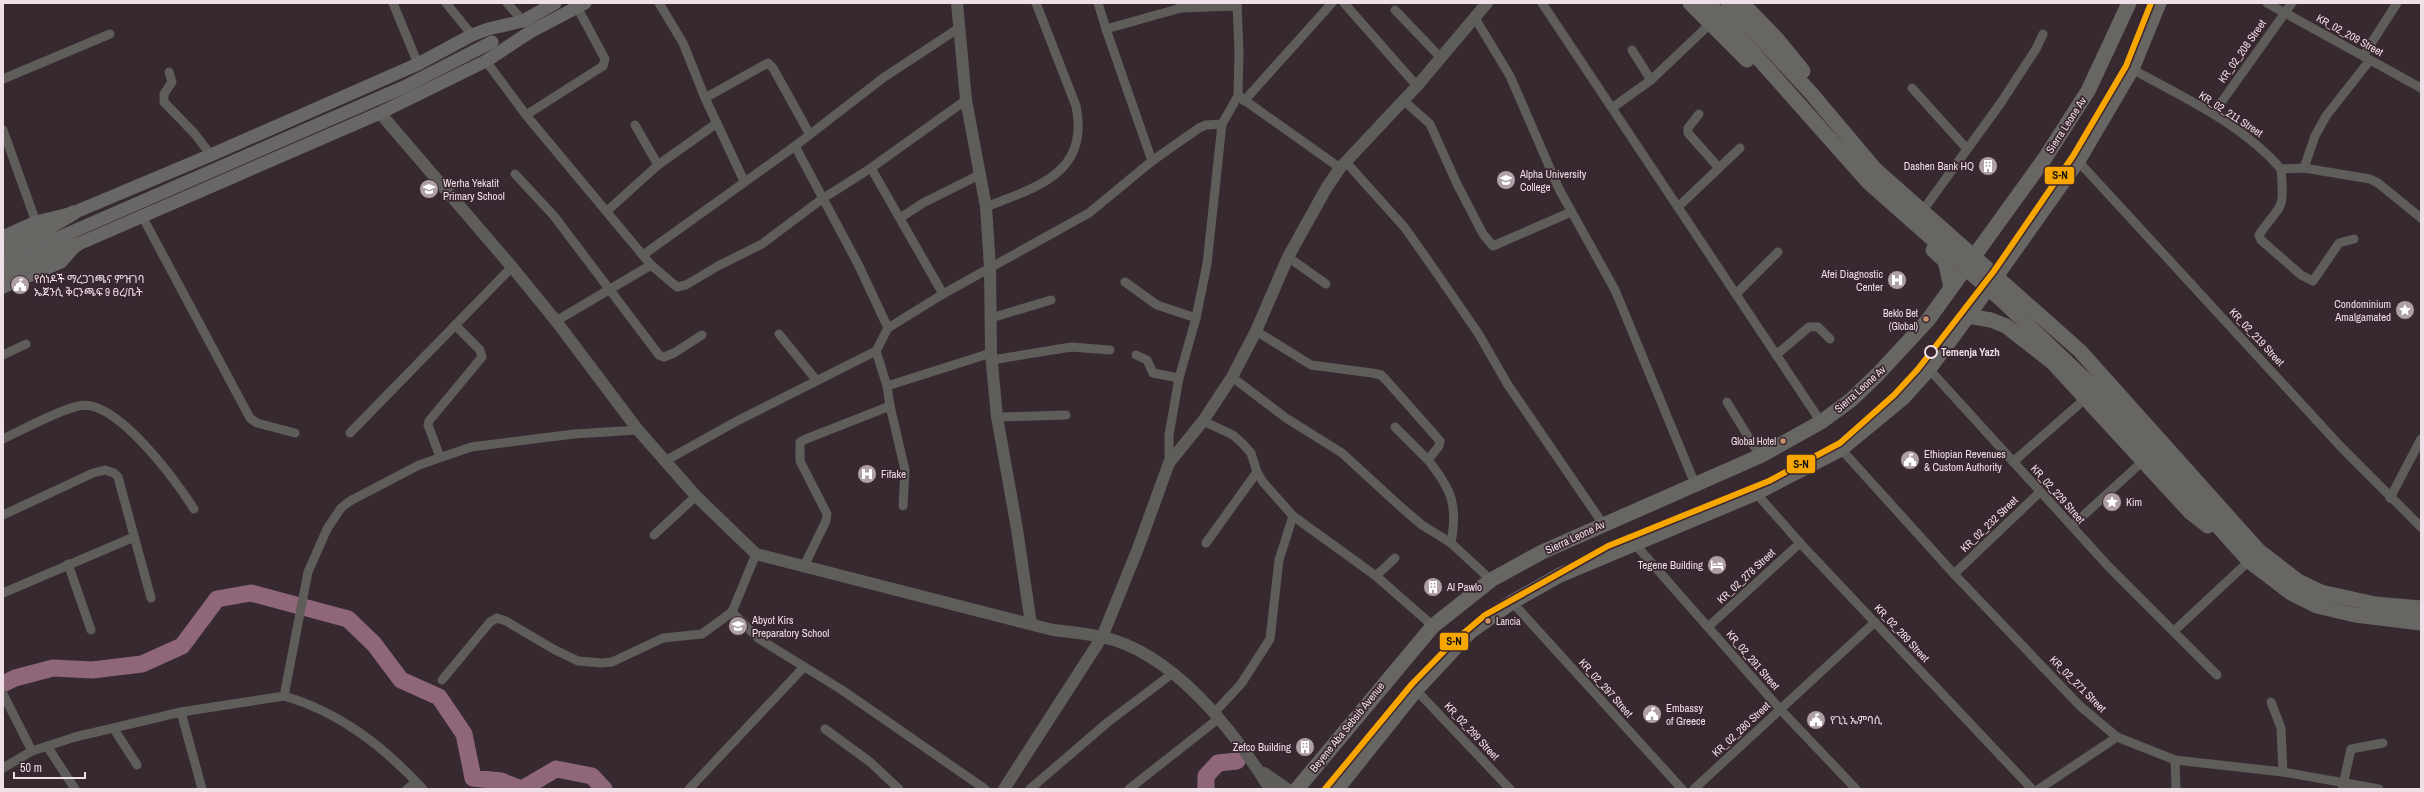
<svg xmlns="http://www.w3.org/2000/svg" width="2424" height="792" font-family="'Archivo Narrow','Noto Sans Ethiopic',sans-serif">
<style>
.lines{fill:none;stroke-linecap:round;stroke-linejoin:round}
.river{stroke:#8f667a;stroke-width:17}
.minor{stroke:#5e5d5a;stroke-width:9}
.tertiary{stroke:#5e5d5a;stroke-width:12}
.secondary{stroke:#686765;stroke-width:13}
.primary{stroke:#686663;stroke-width:15}
.rail-1-casing{stroke:#3a2630;stroke-width:9}
.rail-1{stroke:#f7a600;stroke-width:6}
.bus-dot{fill:#c7916a;stroke:#3a2630;stroke-width:1.5}
.stop-dot{fill:#3a2630;stroke:#eee0e6;stroke-width:2}
.labels{text-anchor:middle;dominant-baseline:central;stroke-width:3.5;stroke-linejoin:round;paint-order:stroke}
.bus-label{font-size:10px;fill:#eee0e6;stroke:#3a2630;text-anchor:end}
.street-label{font-size:11px;fill:#eee0e6;stroke:#3a2630}
.poi-label{font-size:11px;fill:#eee0e6;stroke:#3a2630;text-anchor:start}
.stop-label{font-size:11px;font-weight:bold;fill:#eee0e6;stroke:#3a2630;text-anchor:start}
.line-badge{stroke:#3a2630;stroke-width:1.5}
.pale-badge-label{font-size:11px;text-anchor:middle;font-weight:bold;fill:#111}
</style>
<rect width="100%" height="100%" fill="#362a30"/>
<g class="lines">
<!-- river -->
<g class="river">
<path d="M3 684 15 678 53 668 92 670 142 664 182 646 217 599 251 593 348 619 374 644 401 680 439 697 464 734 473 778 501 781 521 789"/>
<path d="M522 789 556 769 592 776 604 789"/>
<path d="M1206 789V776L1218 763 1237 761"/>
</g>
<!-- minor -->
<g class="minor">
<path d="M393 3 418 64"/>
<path d="M446 3 472 35"/>
<path d="M507 3 523 21"/>
<path d="M659 3 683 43 705 98 744 181"/>
<path d="M1098 3 1106 29"/>
<path d="M1180 3 1181 8 1237 6"/>
<path d="M1344 3 1417 86"/>
<path d="M1542 3 1821 422"/>
<path d="M2267 3 2421 88"/>
<path d="M1395 10 1441 58"/>
<path d="M1475 18 1510 76 1559 189 1615 290 1695 484"/>
<path d="M1632 50 1651 80"/>
<path d="M2363 56 2397 3"/>
<path d="M486 61 526 115 651 265 677 287 686 285 718 266 762 244 822 199 871 168 966 100"/>
<path d="M2132 69C2184 98 2241 123 2281 169L2304 168 2370 179 2378 183 2421 218"/>
<path d="M169 72 172 82 164 94V102L194 133 211 155"/>
<path d="M3 79 110 34"/>
<path d="M1912 88 1967 149"/>
<path d="M1240 97 1340 168"/>
<path d="M705 98 768 63 773 68 809 133"/>
<path d="M1403 100 1430 124 1457 184 1483 234 1493 246 1571 212"/>
<path d="M1244 101 1332 3"/>
<path d="M1612 108 1651 80 1711 23"/>
<path d="M1699 114 1688 128V133L1719 168"/>
<path d="M2213 114 2292 3"/>
<path d="M526 115 603 66 605 59 577 7"/>
<path d="M635 125 658 165"/>
<path d="M3 130 36 222"/>
<path d="M795 146 858 264 888 328 876 351 887 386 890 406"/>
<path d="M1152 161 1106 29 1181 8"/>
<path d="M2078 161 2342 448 2421 527"/>
<path d="M1346 162 1405 228 1429 262 1478 333 1508 385 1603 524"/>
<path d="M871 168 943 294 1089 213 1152 161 1199 128 1206 125 1222 124"/>
<path d="M2304 168 2315 136 2326 116 2370 60"/>
<path d="M2281 169C2285 214 2281 202 2259 235L2261 240 2301 275 2313 281 2339 243 2354 239"/>
<path d="M515 174 554 216 659 355 664 357 674 353 702 335"/>
<path d="M1926 206 2000 104 2036 49 2043 34"/>
<path d="M986 207C1037 187 1090 173 1076 106L1036 3"/>
<path d="M1678 207 1740 148"/>
<path d="M607 211 658 165 717 123"/>
<path d="M142 216 250 418 257 423 295 433"/>
<path d="M900 218 923 203 979 175"/>
<path d="M643 255 795 146 883 78 959 28"/>
<path d="M1288 257 1326 284"/>
<path d="M1125 282 1157 305 1196 318"/>
<path d="M1736 294 1778 252"/>
<path d="M991 318 1051 300"/>
<path d="M556 321 651 265"/>
<path d="M888 328 943 294"/>
<path d="M1256 331 1311 365 1372 373 1381 375 1387 381 1440 441 1439 446 1428 460C1452 490 1458 505 1451 543"/>
<path d="M779 334 817 381"/>
<path d="M3 355 26 344"/>
<path d="M1136 355 1147 360 1153 373 1179 378"/>
<path d="M1776 355 1809 327H1818L1830 339"/>
<path d="M992 360 1071 347 1110 350"/>
<path d="M1929 369 2109 567 2217 675"/>
<path d="M1232 377 1286 418 1342 453 1402 508 1422 525 1451 543 1491 580"/>
<path d="M887 386 991 353"/>
<path d="M1727 402 1760 456"/>
<path d="M997 417 1066 415"/>
<path d="M1203 421 1233 435 1243 444 1251 453 1257 472 1263 482 1293 516 1376 576 1433 626"/>
<path d="M1395 427 1428 460"/>
<path d="M350 433 512 267"/>
<path d="M3 439C24 429 57 411 78 406 115 396 176 481 194 509"/>
<path d="M1841 449 1954 574 2080 706 2117 737 2175 760 2283 772 2379 789"/>
<path d="M440 457 428 425 429 421 482 357 480 350 455 325"/>
<path d="M665 461 737 421 876 351"/>
<path d="M2013 462 2086 398"/>
<path d="M1169 463V435L1179 378 1196 318 1207 264 1222 124 1238 96 1239 52 1237 3"/>
<path d="M1756 493 1800 543 2032 789"/>
<path d="M2390 498 2421 439"/>
<path d="M3 515 93 473 105 470 114 473 118 477 151 598"/>
<path d="M2072 526 2143 461"/>
<path d="M654 535 696 496"/>
<path d="M1206 543 1257 472"/>
<path d="M1634 543 1780 709 1856 789"/>
<path d="M756 554 732 612 759 639 842 690 985 789"/>
<path d="M68 564 91 630"/>
<path d="M804 566 826 521 827 514 800 461V442L806 439 890 406 905 470 903 506"/>
<path d="M1954 574 2040 492"/>
<path d="M1376 576 1395 558"/>
<path d="M3 593 134 537"/>
<path d="M1512 602 1682 789"/>
<path d="M1708 627 1800 543"/>
<path d="M2174 631 2249 561"/>
<path d="M442 680 490 622 497 618 506 621 555 650 578 661 602 663 612 662 663 638 702 634 732 612"/>
<path d="M1416 690 1510 789"/>
<path d="M3 694 32 751"/>
<path d="M284 696C340 712 384 747 423 789"/>
<path d="M2271 702 2281 728 2283 772"/>
<path d="M181 712 202 789"/>
<path d="M1213 714 1241 684 1270 639 1279 560 1293 516"/>
<path d="M114 729 137 765"/>
<path d="M825 729 870 762 899 789"/>
<path d="M47 746 75 789"/>
<path d="M2175 760 2176 789"/>
<path d="M3 768 32 751 75 737 181 712 284 696 308 572 327 529 341 508 350 501 419 465 471 447 574 434 638 430"/>
<path d="M407 789 416 782"/>
<path d="M689 789 804 667"/>
<path d="M1030 789 1108 722 1173 673"/>
<path d="M1129 789 1218 719"/>
<path d="M1694 789 1875 622"/>
<path d="M2039 789 2117 737"/>
<path d="M2342 789 2351 749 2383 743"/>
</g>
<!-- tertiary -->
<g class="tertiary">
<path d="M957 3 966 100 986 207 990 267 991 353 997 417 1017 529 1031 624"/>
<path d="M380 113 512 267 556 321 638 430 696 496 756 554 1053 630C1069 632 1086 633 1102 637 1173 652 1234 731 1270 789"/>
<path d="M1264 773 1287 789"/>
<path d="M1004 789 1102 637 1137 551 1169 463 1203 421 1232 377 1256 331 1288 257 1327 187 1340 168 1417 86 1487 3"/>
</g>
<!-- secondary -->
<g class="secondary">
<path d="M3 237 36 222 73 213 211 155 418 64 472 35 488 29 523 21 555 3"/>
<path d="M3 262 404 87 492 42"/>
<path d="M3 287 61 262 76 245 380 113 486 61 530 32 585 3"/>
</g>
<!-- primary -->
<g class="primary">
<path d="M1690 3 1747 60"/>
<path d="M1706 3 1718 13 1869 183 2006 304 2095 389 2249 561 2291 593 2317 606 2355 615 2421 623"/>
<path d="M1728 3 1811 93 1875 169 2080 351 2259 551 2298 581 2321 592 2375 604 2421 608"/>
<path d="M1742 3 1777 39 1803 71"/>
<path d="M3 249 39 233 73 213"/>
<path d="M1933 250 1945 261 1951 287"/>
<path d="M3 275 76 245"/>
<path d="M1968 316 1991 320 2006 326 2052 362 2190 512 2208 526"/>
<path d="M1297 789 1433 626 1491 580 1542 552 1760 456 1821 422 1851 400 1878 374 1928 320 2045 158 2088 91 2129 3"/>
<path d="M1337 789 1416 690 1456 647 1470 632 1512 602 1560 575 1756 493 1841 449 1903 398 1929 369 1968 316 2078 161 2132 69 2159 3"/>
</g>
<!-- rail-1 casing -->
<g class="rail-1-casing">
<path id="rail-1" d="M1325 789 1412 684 1452 643 1485 615 1608 546 1769 481 1840 443 1894 395 1918 369 1994 271 2073 156 2126 66 2151 3"/>
</g>
<!-- rail-1 -->
<use href="#rail-1" class="rail-1"/>
</g>
<!-- icons -->
<defs>
<g id="building-disc" transform="scale(1)"><circle r="9.5" fill="#aea0a6" stroke="#3a2630"/><path d="M-4-6H4V6H1V3H-1V6H-4ZM-2.5-4.3h1.7v1.8h-1.7ZM.8-4.3h1.7v1.8H.8ZM-2.5-1h1.7V.8h-1.7ZM.8-1h1.7V.8H.8Z" fill="#fff"/></g>
<g id="university-disc" transform="scale(1)"><circle r="9.5" fill="#aea0a6" stroke="#3a2630"/><path d="M0-5L7-2L0 1L-7-2ZM-4 1L0 2.5L4 1V4Q0 6-4 4Z" fill="#fff"/></g>
<g id="school-disc" transform="scale(1)"><circle r="9.5" fill="#aea0a6" stroke="#3a2630"/><path d="M0-5L7-2L0 1L-7-2ZM-4 1L0 2.5L4 1V4Q0 6-4 4Z" fill="#fff"/></g>
<g id="hospital-disc" transform="scale(1)"><circle r="9.5" fill="#aea0a6" stroke="#3a2630"/><path d="M-5-5h3v3.5h4V-5h3V5h-3V1.5h-4V5h-3Z" fill="#fff"/></g>
<g id="civic-disc" transform="scale(1)"><circle r="9.5" fill="#aea0a6" stroke="#3a2630"/><path d="M-.6-6.5H3V-4.5H.6V-3L4-1V1h2V6H-6V1h2V-1L-.6-3ZM-1.2 2.5V6h2.4V2.5Z" fill="#fff"/></g>
<g id="sight-disc" transform="scale(1)"><circle r="9.5" fill="#aea0a6" stroke="#3a2630"/><path d="M0-6L1.8-2.2L6-1.7L2.9 1.2L3.7 5.4L0 3.3L-3.7 5.4L-2.9 1.2L-6-1.7L-1.8-2.2Z" fill="#fff"/></g>
<g id="hotel-disc" transform="scale(1)"><circle r="9.5" fill="#aea0a6" stroke="#3a2630"/><path d="M-6-4.5h1.5V1H6V5H4.5V3h-9V5H-6ZM-4 0a1.8 1.8 0 1 1 3.6 0ZM.5 0V-2.5h3Q6-2.5 6 0Z" fill="#fff"/></g>
</defs>
<g fill-rule="evenodd">
<use href="#building-disc" x="1988" y="166"/>
<use href="#university-disc" x="1506" y="180"/>
<use href="#school-disc" x="429" y="189"/>
<use href="#hospital-disc" x="1897" y="280"/>
<use href="#civic-disc" x="20" y="285"/>
<use href="#sight-disc" x="2405" y="310"/>
<use href="#civic-disc" x="1910" y="460"/>
<use href="#hospital-disc" x="867" y="474"/>
<use href="#sight-disc" x="2112" y="502"/>
<use href="#hotel-disc" x="1717" y="565"/>
<use href="#building-disc" x="1433" y="587"/>
<use href="#school-disc" x="738" y="626"/>
<use href="#civic-disc" x="1652" y="714"/>
<use href="#civic-disc" x="1816" y="720"/>
<use href="#building-disc" x="1305" y="747"/>
</g>
<!-- markers -->
<g class="bus-dot">
<circle cx="1926" cy="319" r="3.5"/>
<circle cx="1783" cy="441" r="3.5"/>
<circle cx="1488" cy="621" r="3.5"/>
</g>
<circle class="stop-dot" cx="1931" cy="352" r="6"/>
<g class="labels">
<!-- bus labels -->
<g class="bus-label">
<text x="1918" y="313">Beklo Bet<tspan x="1918" dy="13">(Global)</tspan></text>
<text x="1776" y="441">Global Hotel</text>
<text x="1496" y="621" text-anchor="start">Lancia</text>
</g>
<!-- street labels -->
<g class="street-label">
<text transform="translate(2350 35) rotate(29)">KR_02_209 Street</text>
<text transform="translate(2242 51) rotate(-55)">KR_02_208 Street</text>
<text transform="translate(2231 114) rotate(33)">KR_02_211 Street</text>
<text transform="translate(2066 125) rotate(-57)">Sierra Leone Av</text>
<text transform="translate(2257 337) rotate(47)">KR_02_219 Street</text>
<text transform="translate(1860 389) rotate(-42)">Sierra Leone Av</text>
<text transform="translate(2058 494) rotate(48)">KR_02_229 Street</text>
<text transform="translate(1989 524) rotate(-44)">KR_02_232 Street</text>
<text transform="translate(1575 537) rotate(-25)">Sierra Leone Av</text>
<text transform="translate(1746 576) rotate(-43)">KR_02_278 Street</text>
<text transform="translate(1902 633) rotate(47)">KR_02_289 Street</text>
<text transform="translate(1753 660) rotate(49)">KR_02_291 Street</text>
<text transform="translate(2078 684) rotate(45)">KR_02_271 Street</text>
<text transform="translate(1606 688) rotate(48)">KR_02_297 Street</text>
<text transform="translate(1347 727) rotate(-51)">Beyene Aba Sebsib Avenue</text>
<text transform="translate(1741 729) rotate(-43)">KR_02_280 Street</text>
<text transform="translate(1472 731) rotate(47)">KR_02_299 Street</text>
</g>
<!-- poi labels -->
<g class="poi-label">
<text x="1974" y="166" text-anchor="end">Dashen Bank HQ</text>
<text x="1520" y="174">Alpha University<tspan x="1520" dy="13">College</tspan></text>
<text x="443" y="183">Werha Yekatit<tspan x="443" dy="13">Primary School</tspan></text>
<text x="1883" y="274" text-anchor="end">Afei Diagnostic<tspan x="1883" dy="13">Center</tspan></text>
<text x="34" y="279">የሰነዶች ማረጋገጫና ምዝገባ<tspan x="34" dy="13">ኤጀንሲ ቅርንጫፍ 9 ፀረ/ቤት</tspan></text>
<text x="2391" y="304" text-anchor="end">Condominium<tspan x="2391" dy="13">Amalgamated</tspan></text>
<text x="1924" y="454">Ethiopian Revenues<tspan x="1924" dy="13">&amp; Custom Authority</tspan></text>
<text x="881" y="474">Fifake</text>
<text x="2126" y="502">Kim</text>
<text x="1703" y="565" text-anchor="end">Tegene Building</text>
<text x="1447" y="587">Al Pawlo</text>
<text x="752" y="620">Abyot Kirs<tspan x="752" dy="13">Preparatory School</tspan></text>
<text x="1666" y="708">Embassy<tspan x="1666" dy="13">of Greece</tspan></text>
<text x="1830" y="720">የጊኒ ኤምባሲ</text>
<text x="1291" y="747" text-anchor="end">Zefco Building</text>
</g>
<!-- stop labels -->
<g class="stop-label">
<text x="1941" y="352">Temenja Yazh</text>
</g>
</g>
<g class="line-badge">
<rect x="2044" y="166" width="31" height="19" rx="4" fill="#f7a600"/>
<rect x="1786" y="454" width="30" height="20" rx="4" fill="#f7a600"/>
<rect x="1439" y="632" width="30" height="19" rx="4" fill="#f7a600"/>
</g>
<g class="pale-badge-label">
<text x="2060" y="179">S-N</text>
<text x="1801" y="468">S-N</text>
<text x="1454" y="645">S-N</text>
</g>
<!-- border -->
<rect width="2424" height="792" fill="none" stroke="#eee0e6" stroke-width="8"/>
<!-- scale -->
<path d="M14 772v6h71v-6" fill="none" stroke="#eee0e6" stroke-width="2"/>
<text x="20" y="772" font-size="12" fill="#eee0e6" stroke="#3a2630" stroke-width="3" paint-order="stroke">50 m</text>
</svg>
